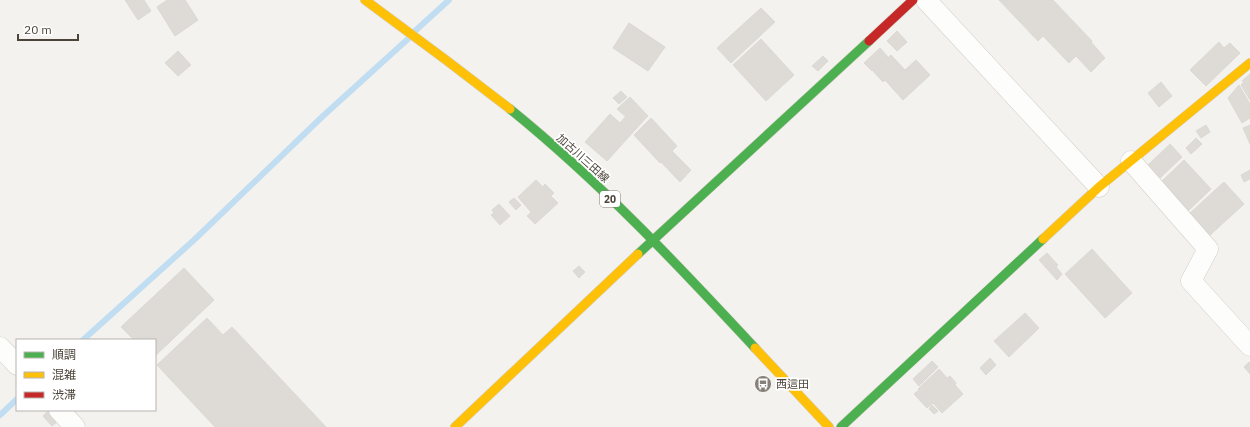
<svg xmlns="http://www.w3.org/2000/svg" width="1250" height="427" font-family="'IBM Plex Sans','Noto Sans JP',sans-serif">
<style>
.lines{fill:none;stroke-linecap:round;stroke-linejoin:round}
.stream{stroke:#c0ddf1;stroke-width:6}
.building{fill:#dedbd6;stroke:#dcd9d4}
.street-casing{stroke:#d2d0cb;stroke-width:21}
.fast-casing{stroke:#d3cfc5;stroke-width:10}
.slow-casing{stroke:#d3cfc5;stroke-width:10}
.jam-casing{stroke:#d3cfc5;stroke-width:10}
.street{stroke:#fdfdfc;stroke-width:20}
.fast{stroke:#4caf50;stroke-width:9}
.slow{stroke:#ffc107;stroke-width:9}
.jam{stroke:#c62828;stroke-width:9}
.labels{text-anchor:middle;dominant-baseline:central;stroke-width:3.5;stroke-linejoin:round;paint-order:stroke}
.shield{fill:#fff;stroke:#817c74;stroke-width:1}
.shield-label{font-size:10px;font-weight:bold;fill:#4b4439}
.street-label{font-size:11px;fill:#4b4439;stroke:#fff}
.poi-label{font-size:11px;fill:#4b4439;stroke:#fff;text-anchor:start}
</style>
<rect width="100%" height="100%" fill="#f4f2ee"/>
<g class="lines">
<!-- stream -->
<g class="stream">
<path d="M415 31 449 0"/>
<path d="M83 340 194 240 323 116 409 38"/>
<path d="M0 415 17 399"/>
</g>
</g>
<!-- building -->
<g class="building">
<path d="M125 0H144L151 11 138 20Z"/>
<path d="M167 0H185L198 20 175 36 157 7Z"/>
<path d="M999 0H1053L1092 41 1091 42 1105 58 1091 72 1076 56 1069 63 1043 36 1038 41Z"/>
<path d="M761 8 775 22 731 63 717 48Z"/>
<path d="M629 23 665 47 648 71 613 48Z"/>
<path d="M897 31 907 42 897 51 887 41Z"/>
<path d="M761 39 794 75 766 101 733 65Z"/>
<path d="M1219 42 1224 48 1230 43 1240 53 1206 86 1190 70Z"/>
<path d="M880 48 888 57 872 71 864 63Z"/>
<path d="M178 51 191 65 178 76 165 63Z"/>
<path d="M891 55 905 70 916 60 930 75 903 100 885 80 883 82 873 71Z"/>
<path d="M823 56 828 61 818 71 812 66Z"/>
<path d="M1250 74V100L1241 85 1244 82 1242 81Z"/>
<path d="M1161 82 1172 96 1159 107 1148 93Z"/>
<path d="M1239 85 1250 104V118L1242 123 1228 98Z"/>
<path d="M621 91 627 97 619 104 613 98Z"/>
<path d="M630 97 648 116 644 120 632 109 626 117 617 109Z"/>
<path d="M632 109 644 120 607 161 585 142 610 114 620 123Z"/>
<path d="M651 118 677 146 660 163 634 135Z"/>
<path d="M1206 125 1210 132 1201 138 1196 131Z"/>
<path d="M1250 125V144L1243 128Z"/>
<path d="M1196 138 1202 144 1191 154 1186 148Z"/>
<path d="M1170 144 1182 157 1159 179 1147 166Z"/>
<path d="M672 151 691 170 680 182 661 162Z"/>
<path d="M1184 160 1211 189 1187 212 1160 183Z"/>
<path d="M1250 170V179L1244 182 1241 175Z"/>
<path d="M536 180 543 187 545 184 554 193 551 196 558 203 535 224 527 216 531 212 518 197Z"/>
<path d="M1224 182 1244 204 1209 236 1189 214Z"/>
<path d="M514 198 521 205 516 210 509 202Z"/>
<path d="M499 204 510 216 500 225 491 215 494 213 492 210Z"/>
<path d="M1092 249 1132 293 1105 318 1065 274Z"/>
<path d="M1047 253 1058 265 1056 267 1062 274 1057 280 1039 260Z"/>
<path d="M579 266 585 272 579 278 573 271Z"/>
<path d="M184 268 214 300 155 356V340H134L121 327Z"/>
<path d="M1025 313 1039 328 1009 357 994 341Z"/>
<path d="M207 318 223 335 232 327 326 427H215L157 365Z"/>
<path d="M990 358 996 365 986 375 980 368Z"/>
<path d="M932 361 938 367 919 386 913 379Z"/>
<path d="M1249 362 1250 363V374L1244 367Z"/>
<path d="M939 369 947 378 950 376 956 383 955 385 963 394 942 413 933 403 927 408 914 394 919 390 918 389Z"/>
<path d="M932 405 938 411 934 414 929 409Z"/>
<path d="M48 411 58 421 52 426 43 416Z"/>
</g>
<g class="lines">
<!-- street casing -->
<g class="street-casing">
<g id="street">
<path d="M926 0 1099 187"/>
<path d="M1131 161 1208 249 1191 281 1250 346"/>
<path d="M0 347 17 365"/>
<path d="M59 410 75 427"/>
</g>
</g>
<!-- fast casing -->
<g class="fast-casing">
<g id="fast">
<path d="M510 109C599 181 677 264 755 348"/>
<path d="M638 254 869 41"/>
<path d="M841 427 1043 239"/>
</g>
</g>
<!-- slow casing -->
<g class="slow-casing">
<g id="slow">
<path d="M365 0 446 60 510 109"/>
<path d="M1043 239 1099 187 1250 63"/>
<path d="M755 348 829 427"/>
<path d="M455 427 638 254"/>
</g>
</g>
<!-- jam casing -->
<g class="jam-casing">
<path id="jam" d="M869 41 913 0"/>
</g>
<!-- street -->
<use href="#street" class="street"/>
<!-- fast -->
<use href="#fast" class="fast"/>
<!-- slow -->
<use href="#slow" class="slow"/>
<!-- jam -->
<use href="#jam" class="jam"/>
</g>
<!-- icons -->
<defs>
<g id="bus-disc" transform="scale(0.9)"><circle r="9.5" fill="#868178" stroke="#fff"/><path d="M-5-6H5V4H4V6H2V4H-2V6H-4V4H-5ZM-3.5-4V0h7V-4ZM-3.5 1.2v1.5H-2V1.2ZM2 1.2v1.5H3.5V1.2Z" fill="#fff"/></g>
</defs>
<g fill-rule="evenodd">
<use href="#bus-disc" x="763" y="384"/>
</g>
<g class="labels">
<!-- shield labels -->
<rect class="shield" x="600" y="191" width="20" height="16" rx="3"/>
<g class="shield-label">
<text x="610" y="199">20</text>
</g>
<!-- street labels -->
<g class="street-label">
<text transform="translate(583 158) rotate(42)">加古川三田線</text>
</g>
<!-- poi labels -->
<g class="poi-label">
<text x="776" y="384">西這田</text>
</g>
</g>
<!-- legend -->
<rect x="16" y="339" width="140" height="72" fill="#ffffff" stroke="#b7b4b0"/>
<rect x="24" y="352" width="20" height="6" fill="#4caf50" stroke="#b7b4b0"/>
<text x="52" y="359" font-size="12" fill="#4b4439">順調</text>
<rect x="24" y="372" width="20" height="6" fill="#ffc107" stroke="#b7b4b0"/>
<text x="52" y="379" font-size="12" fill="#4b4439">混雑</text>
<rect x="24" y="392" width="20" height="6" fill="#c62828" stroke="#b7b4b0"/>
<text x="52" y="399" font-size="12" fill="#4b4439">渋滞</text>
<!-- scale -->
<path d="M18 34v6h60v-6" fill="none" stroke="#4b4439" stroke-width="2"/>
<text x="24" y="34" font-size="12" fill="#4b4439" stroke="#ffffff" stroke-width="3" paint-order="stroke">20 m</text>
</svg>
